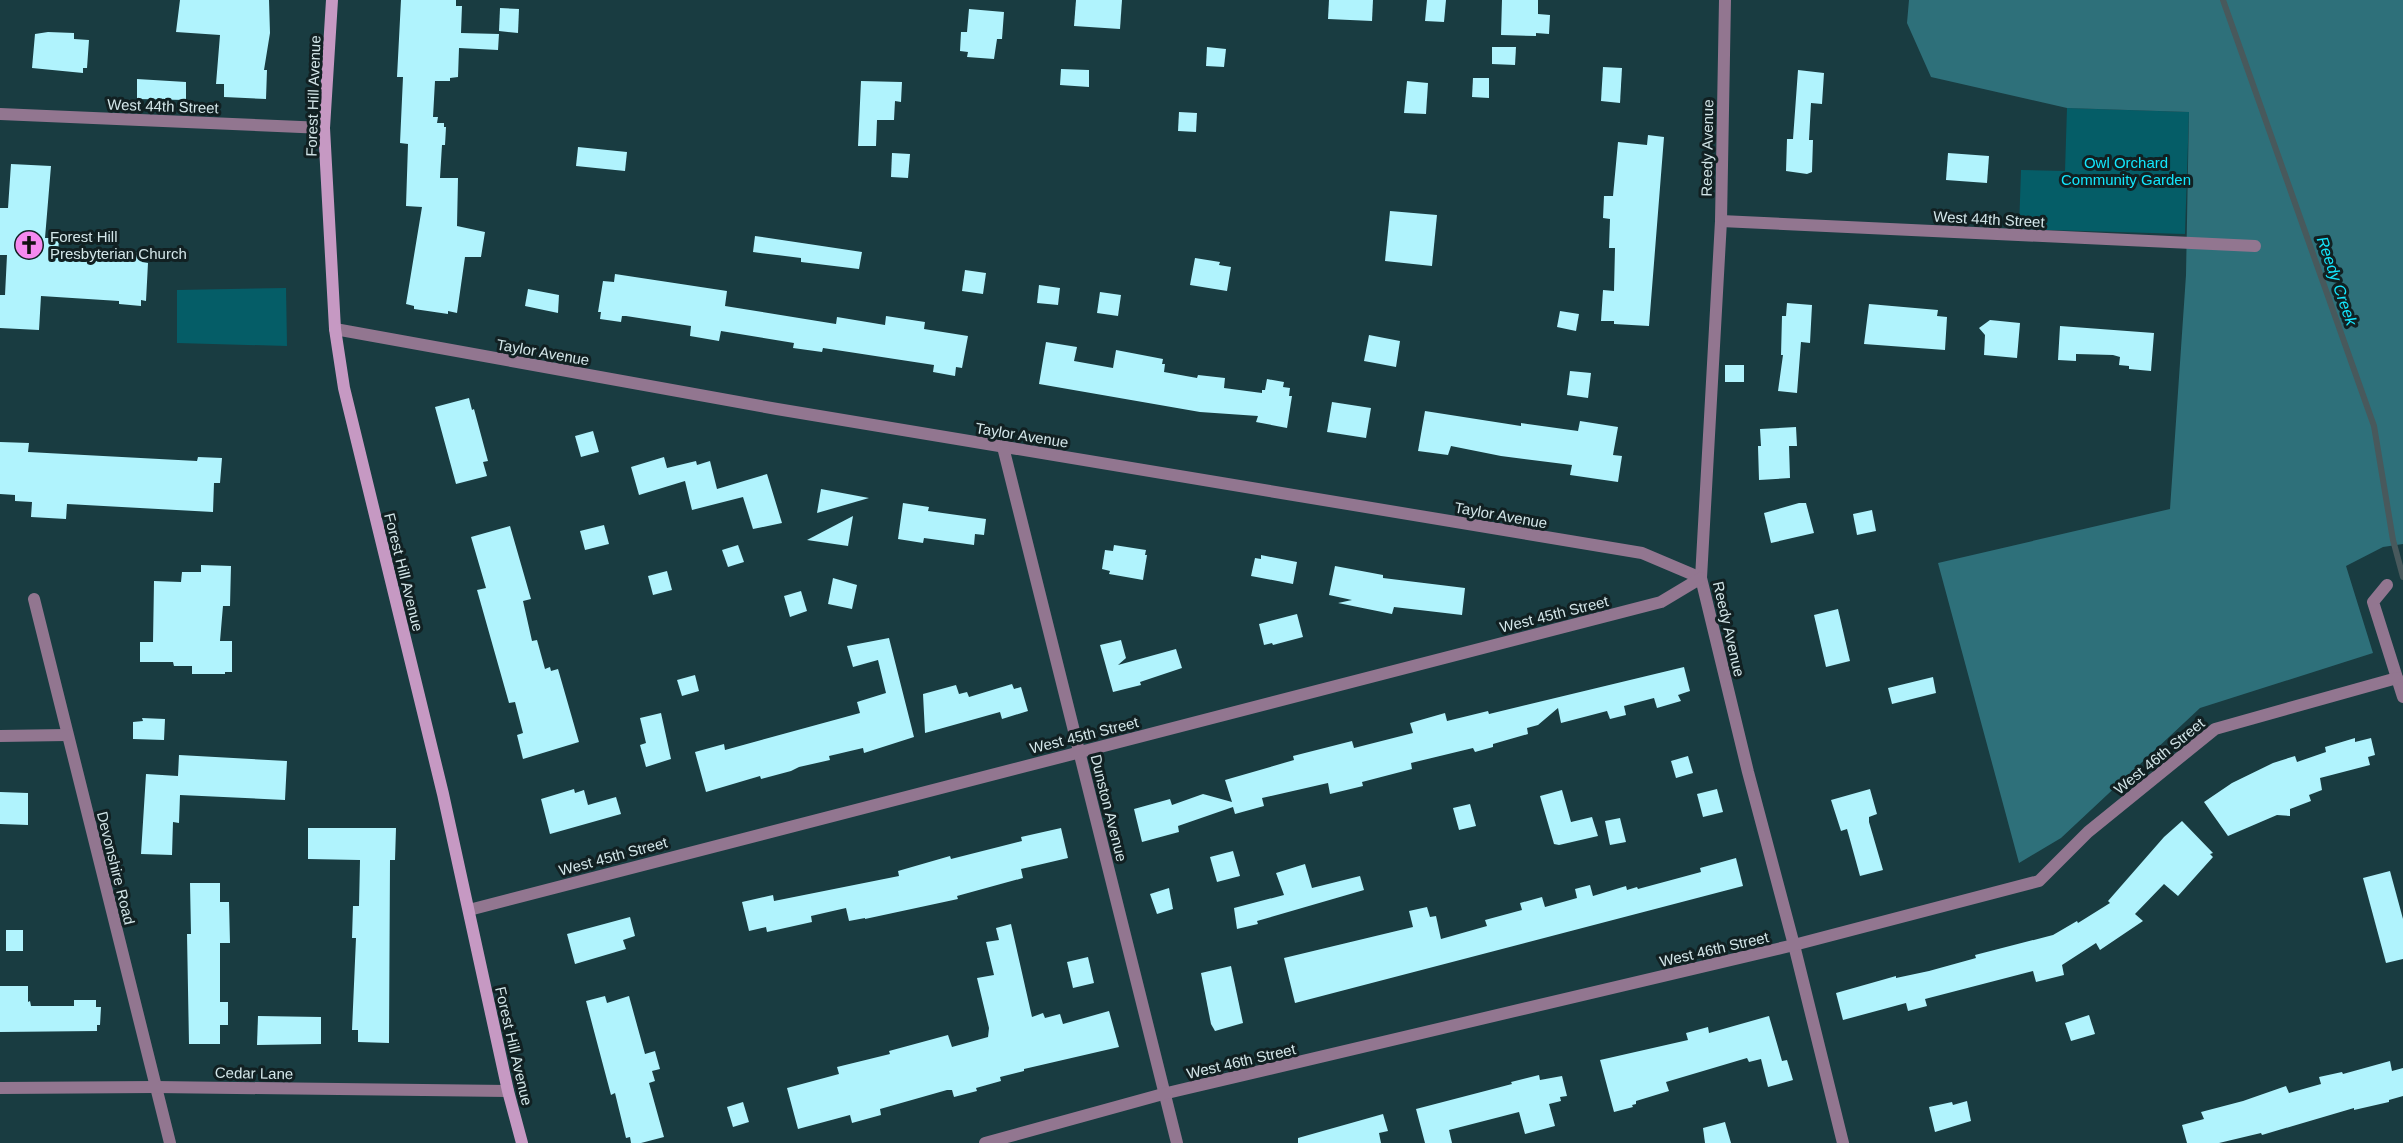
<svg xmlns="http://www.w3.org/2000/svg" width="2403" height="1143" font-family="Helvetica,sans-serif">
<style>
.green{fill:#055d67}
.forest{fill:#2e707a}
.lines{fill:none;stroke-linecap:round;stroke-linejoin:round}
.stream{stroke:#48595c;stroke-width:6}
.building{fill:#b0f3fd}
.street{stroke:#927690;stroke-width:12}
.secondary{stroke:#c699c3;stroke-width:12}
.labels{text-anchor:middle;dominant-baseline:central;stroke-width:6;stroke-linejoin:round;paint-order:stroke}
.street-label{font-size:15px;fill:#d3e6e9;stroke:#112022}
.park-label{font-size:15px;fill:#12e6fc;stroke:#112022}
.poi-label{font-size:15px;fill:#d3e6e9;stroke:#112022;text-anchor:start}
.water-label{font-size:16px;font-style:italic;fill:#14e6fd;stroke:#112022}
</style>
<rect width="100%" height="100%" fill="#193c41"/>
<!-- green -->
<g class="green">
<path d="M2067 108 2189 112 2185 234 2019 229 2021 170 2065 171Z"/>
<path d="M286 288 287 346 177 343V290Z"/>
</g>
<!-- forest -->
<path class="forest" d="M1909 0H2403V544L2383 547 2346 566 2373 653 2200 708 2061 838 2019 863 1938 563 2170 509 2186 275 2189 112 2067 108 1931 77 1907 23Z"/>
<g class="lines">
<!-- stream -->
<path class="stream" d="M2223 0 2374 426 2393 540 2403 577"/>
</g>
<!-- building -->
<g class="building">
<path d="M180 0H269L270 33 264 70H267L266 99 224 97V84H216L220 35 176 32Z"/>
<path d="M401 0H456V6H462L461 33 499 34 498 50 459 48 458 77 450 78V81H435L433 117H438L437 123H444V127H446L445 145H442L440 178H458L457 226 485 232 481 257H465L457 313 448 311V314L414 309V306L406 304 422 207 406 206 408 144 400 143 403 77H397Z"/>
<path d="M1076 0H1122L1120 29 1074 26Z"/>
<path d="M1329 0H1373L1372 21 1328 19Z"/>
<path d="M1427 0H1446L1444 22 1425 21Z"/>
<path d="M1502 0H1538V14L1550 15 1549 34 1536 33V36L1501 35Z"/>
<path d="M500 8 519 9 518 33 499 31Z"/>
<path d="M969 9 1004 12 1002 39H997L994 59 967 57 968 52 960 51 961 32H967Z"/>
<path d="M48 32 74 33V39L89 40 87 68H83V73L32 68 35 34Z"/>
<path d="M1207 47 1226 49 1224 67 1206 66Z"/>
<path d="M1492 47H1516L1515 65 1492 64Z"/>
<path d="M1603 67 1622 68 1620 103 1601 101Z"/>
<path d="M1061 69 1089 70V87L1060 85Z"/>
<path d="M1798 70 1824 73 1822 104 1811 103 1809 140H1813L1812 172 1807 174 1786 171 1787 139H1793Z"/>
<path d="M1473 78H1489V98L1472 97Z"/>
<path d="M137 79 186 82V100L137 99Z"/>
<path d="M861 81 902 82 901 102 895 101 894 120H877L876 146H858Z"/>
<path d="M1407 81 1428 83 1426 114 1404 113Z"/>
<path d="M1179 112 1197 113 1196 132 1178 131Z"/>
<path d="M1648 135 1664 137 1649 326 1614 324V321H1601L1603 290 1614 291 1615 248H1609L1610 219 1603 218 1604 196H1613L1618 142 1647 145Z"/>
<path d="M578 147 627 152 625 171 576 166Z"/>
<path d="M892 153 910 154 908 178 891 177Z"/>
<path d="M1948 153 1989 156 1987 183 1946 180Z"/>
<path d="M11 164 51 166 45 238H59L58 255 122 258 123 252 142 253V262L148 263 146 301 141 300V306L119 304V301L41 296 39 330 0 328V295H5L7 255H0V208H8Z"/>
<path d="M1390 211 1437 215 1432 266 1385 261Z"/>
<path d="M755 236 862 252 859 269 801 262V258L753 252Z"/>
<path d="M1195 258 1220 262 1219 265 1231 267 1227 291 1190 285Z"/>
<path d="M965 270 986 273 983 294 962 291Z"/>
<path d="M615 274 727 291 725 306 836 324 837 317 885 325 886 316 925 322 924 329 968 336 962 368 956 367 955 376 933 372 934 365 823 348 822 352 793 348 794 343 721 331 719 341 690 336 691 326 626 316H622L621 322 600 319 601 312H598L603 281 614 282Z"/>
<path d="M1039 285 1060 288 1058 305 1037 303Z"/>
<path d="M528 289 559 295 558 313 525 306Z"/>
<path d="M1100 292 1121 295 1118 316 1097 313Z"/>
<path d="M1787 303 1812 305 1810 343 1801 342 1797 393 1778 391 1783 355H1781L1782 316H1786Z"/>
<path d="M1869 304 1938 310 1937 316 1947 317 1945 350 1864 344Z"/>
<path d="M1560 311 1579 314 1576 331 1557 327Z"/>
<path d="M1990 320 2020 323 2017 358 1984 355 1985 335 1979 328Z"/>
<path d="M2060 326 2154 333 2151 371 2129 369V366L2119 365 2120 357 2113 355 2076 354V361L2058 360Z"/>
<path d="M1369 335 1400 341 1396 367 1364 361Z"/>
<path d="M1046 342 1077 347 1074 361 1113 368 1116 350 1163 359 1162 364H1165L1164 372 1197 378 1198 375 1225 378 1224 388 1262 393V390H1265L1267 379 1284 382 1283 387 1290 388 1289 396H1292L1287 428 1256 422 1258 416 1200 412 1039 384Z"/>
<rect x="1725" y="365" width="19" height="17"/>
<path d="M1570 371 1591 373 1588 398 1567 395Z"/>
<path d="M469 398 472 410 474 409 488 461 483 462 487 476 456 484 435 407Z"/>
<path d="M1332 402 1371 408 1366 438 1327 432Z"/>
<path d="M1425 411 1521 426V423L1578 431 1580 421 1618 427 1613 455 1622 456 1618 482 1570 475 1572 465 1501 456 1451 446 1448 455 1418 451Z"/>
<path d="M1796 427 1797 446H1789L1790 478 1759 480 1758 446H1761L1760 429Z"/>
<path d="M593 431 599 452 581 457 575 436Z"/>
<path d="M0 442 29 443 28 452 197 461 198 457 222 458 220 483H214L213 512 67 504 66 519 31 517 32 502 15 501V495L0 494Z"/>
<path d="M664 457 667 468 696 461 697 465 710 461 717 489 767 474 782 523 753 529 743 497 692 510 685 481 639 495 631 467Z"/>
<path d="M821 489 869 498 817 513Z"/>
<path d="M903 503 929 507 928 511 986 519 984 535 975 534 974 545 924 538 923 543 898 539Z"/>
<path d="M1799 503H1806L1814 533 1771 543 1764 513Z"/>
<path d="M1872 510 1876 531 1857 535 1853 514Z"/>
<path d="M853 516 848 546 807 540Z"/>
<path d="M604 525 609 544 585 550 580 531Z"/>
<path d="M510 526 531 599 523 601 532 641 537 640 545 669 550 667 551 671 558 669 579 742 523 759 517 735 523 733 515 702 509 703 477 590 486 588 471 537Z"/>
<path d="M738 545 744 562 728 567 722 550Z"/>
<path d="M1114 545 1146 550 1145 555H1147L1143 580 1109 574 1110 571 1102 569 1105 550 1113 551Z"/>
<path d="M1261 555 1297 562 1293 584 1251 576 1255 558 1261 559Z"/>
<path d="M201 565 231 566 230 606H223L220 641H232V672H225V674H192V666H174L173 662H140V642H153L154 581 181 582 182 572H201Z"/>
<path d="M1335 566 1383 575V578L1465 588 1462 615 1394 607 1392 614 1338 603 1352 600 1329 595Z"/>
<path d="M667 571 672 590 653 595 648 576Z"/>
<path d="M833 578 857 585 852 609 828 604Z"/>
<path d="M801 591 807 611 790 617 784 596Z"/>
<path d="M1838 609 1850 661 1826 667 1814 615Z"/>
<path d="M1297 614 1303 637 1273 645 1272 643 1264 645 1259 624Z"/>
<path d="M889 638 914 737 864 753 863 748 829 756 830 760 799 767 791 771 761 779 760 776 706 792 695 752 724 744 725 750 860 713 857 702 886 693 878 660 853 667 847 646Z"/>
<path d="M1121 640 1126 658 1118 665 1176 649 1182 668 1140 682 1141 685 1113 692 1100 645Z"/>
<path d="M1684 667 1690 691 1678 695 1681 701 1657 708 1654 698 1624 706 1626 715 1610 719 1607 711 1561 723 1558 708 1538 725 1527 728 1528 734 1493 744V747L1475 752 1473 748 1411 763 1412 769 1362 782 1363 786 1330 794 1328 783 1262 798 1264 806 1235 814 1233 807 1178 826 1179 832 1142 842 1134 809 1170 799 1172 805 1203 794 1232 802 1225 780 1294 760 1293 756 1352 741 1354 748 1413 733 1410 723 1445 713 1447 721 1488 711 1489 714Z"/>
<path d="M695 675 699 691 682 696 677 680Z"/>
<path d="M1933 677 1936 693 1892 704 1888 688Z"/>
<path d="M1012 684 1014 689 1021 687 1028 711 1002 719 1000 712 925 733 923 694 956 685 959 694 967 692 969 697Z"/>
<path d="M661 713 671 759 646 767 640 745 646 743 640 718Z"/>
<path d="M142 718 165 719 164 740 133 739V722L143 721Z"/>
<path d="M2355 738V742L2371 738 2375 755 2368 757 2370 765 2320 778 2322 790 2309 795 2311 801 2290 809V816L2277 815 2228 836 2204 802 2232 783 2273 763 2295 756 2297 762 2326 752 2325 747Z"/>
<path d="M179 755 287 761 285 800 180 795 179 823 173 822 172 855 141 854 146 774 178 776Z"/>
<path d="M1688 756 1693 773 1676 778 1671 761Z"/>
<path d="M574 789 575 793 584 790 588 805 616 797 621 814 550 834 541 799Z"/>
<path d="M1717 789 1723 812 1703 817 1697 794Z"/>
<path d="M1870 789 1877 814 1869 817V822L1883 870 1860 876 1847 829 1841 831 1831 800Z"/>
<path d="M1562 790 1571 822 1592 817 1598 836 1559 845 1554 844 1540 796Z"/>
<path d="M0 792 28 793V825L0 824Z"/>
<path d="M1470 804 1476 826 1459 830 1453 808Z"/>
<path d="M1620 818 1626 842 1610 845 1605 821Z"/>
<path d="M2182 821 2213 853 2210 854 2213 857 2178 896 2164 884 2135 914 2143 921 2100 950 2096 943 2062 965 2064 975 2036 982 2033 971 1925 999 1927 1006 1908 1011 1906 1003 1843 1020 1836 993 1896 976V978L1929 971 1976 958 1975 955 2053 935 2077 921 2078 923 2110 903 2108 901 2164 837Z"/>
<path d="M308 828H396L395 860H390L389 1043 358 1042V1030H352L356 938H352L353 906H359L360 860 308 859Z"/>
<path d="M1061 828 1068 858 1021 869 1023 878 957 896 958 899 865 919V918L849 921 846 908 811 916 812 922 767 932 766 927 749 931 742 902 773 895 774 901 899 876 898 871 950 856 951 859 1022 841 1021 837Z"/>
<path d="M1233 851 1240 876 1217 882 1210 857Z"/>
<path d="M1736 858 1743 886 1295 1003 1284 958 1413 927 1409 911 1427 907 1430 917 1436 916 1441 939 1487 926 1485 920 1522 910 1520 903 1542 897 1545 907 1577 898 1575 889 1590 885 1593 896 1626 886 1627 890 1637 887 1638 889 1701 872 1700 868Z"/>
<path d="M1305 864 1312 888 1360 876 1364 890 1257 921 1258 924 1237 929 1234 908 1284 895 1276 873Z"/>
<path d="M2390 871 2403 919V959L2386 963 2363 878Z"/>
<path d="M190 883H220V902H229L230 943H220V1002H228V1025H220V1044H189L187 934H191Z"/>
<path d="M1169 888 1173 909 1157 914 1150 894Z"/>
<path d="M630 917 635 936 623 940 626 949 575 964 567 934Z"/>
<path d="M1011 924 1032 1017 1043 1013 1045 1018 1060 1014 1063 1024 1109 1011 1119 1047 1024 1069V1071L1000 1077 1001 1081 976 1088 977 1091 954 1097 952 1090H947L880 1109 881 1115 852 1123 850 1115 798 1129 787 1088 839 1074 837 1067 890 1054 889 1051 948 1035 952 1047 988 1037 989 1028 977 978 994 975 986 942 999 940 996 928Z"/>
<rect x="6" y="930" width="17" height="21"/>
<path d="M1088 957 1094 983 1073 988 1067 962Z"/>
<path d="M1231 966 1243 1023 1215 1031 1211 1024 1201 973Z"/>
<path d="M0 986H28V1002L30 1001 31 1006H74V1000H96V1007H101L100 1025H97V1031L0 1032Z"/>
<path d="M605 996 607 1003 629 996 645 1054 655 1051 660 1069 652 1071 655 1081 649 1083 664 1137 641 1143H631L630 1137 626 1138 615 1093 611 1095 586 1001Z"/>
<path d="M2089 1015 2095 1034 2071 1041 2065 1023Z"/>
<path d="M258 1016 321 1017V1044L257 1045Z"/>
<path d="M1769 1016 1782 1061 1787 1060 1793 1080 1768 1087 1761 1059 1749 1062 1747 1058 1666 1082 1669 1091 1636 1101V1104L1632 1105 1633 1107 1614 1112 1600 1060 1688 1040 1686 1033 1708 1027 1709 1033Z"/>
<path d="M2390 1061 2392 1071 2403 1068V1096L2389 1100V1102L2354 1110V1108L2262 1135 2261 1133 2219 1143H2187L2182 1125 2204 1119 2201 1112 2243 1101 2286 1086 2289 1093 2321 1084 2319 1077 2342 1072 2343 1074Z"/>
<path d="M1539 1075 1540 1080 1562 1076 1567 1096 1560 1097 1561 1101 1549 1104 1555 1126 1525 1134 1519 1112 1449 1130 1452 1143H1425L1416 1109 1512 1084 1511 1082Z"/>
<path d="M1967 1101 1971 1121 1935 1132 1929 1107 1952 1102 1953 1105Z"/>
<path d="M743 1102 749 1122 733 1127 727 1107Z"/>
<path d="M1383 1114 1388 1131 1379 1133 1381 1143H1298V1138Z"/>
<path d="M1725 1122 1731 1143H1705L1703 1128Z"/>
</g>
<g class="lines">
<!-- street -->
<g class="street">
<path d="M1725 0 1721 221 1701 578 1748 772 1794 945 1843 1143"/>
<path d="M0 114 324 128"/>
<path d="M1721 221 2255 246"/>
<path d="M335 329 777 409 1642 553 1701 578"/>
<path d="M1003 447 1177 1143"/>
<path d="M2387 585 2373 602 2403 697"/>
<path d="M34 599 170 1143"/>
<path d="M0 736 67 735"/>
<path d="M469 910 1661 602 1701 578"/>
<path d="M0 1088 155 1087 508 1091"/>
<path d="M985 1143 1163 1094 1794 945 2039 881 2088 832 2215 729 2397 678"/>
</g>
<!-- secondary -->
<path class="secondary" d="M332 0 324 128 335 329 344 388 443 794 508 1091 522 1143"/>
</g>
<!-- icons -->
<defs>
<g id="church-disc" transform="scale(1.5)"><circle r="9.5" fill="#f589ef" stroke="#112022"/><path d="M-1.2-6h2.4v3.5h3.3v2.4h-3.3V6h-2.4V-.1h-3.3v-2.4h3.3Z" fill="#111"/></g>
</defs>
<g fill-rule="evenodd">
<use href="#church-disc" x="29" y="245"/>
</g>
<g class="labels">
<!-- street labels -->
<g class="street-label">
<text transform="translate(313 96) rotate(-88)">Forest Hill Avenue</text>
<text transform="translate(163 106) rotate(2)">West 44th Street</text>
<text transform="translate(1707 148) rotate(-89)">Reedy Avenue</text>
<text transform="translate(1989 219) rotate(3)">West 44th Street</text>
<text transform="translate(543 352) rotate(10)">Taylor Avenue</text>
<text transform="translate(1022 435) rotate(9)">Taylor Avenue</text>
<text transform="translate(1501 515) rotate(10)">Taylor Avenue</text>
<text transform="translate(404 572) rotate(76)">Forest Hill Avenue</text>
<text transform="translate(1554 614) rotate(-14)">West 45th Street</text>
<text transform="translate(1729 629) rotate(77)">Reedy Avenue</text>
<text transform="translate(1084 735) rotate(-14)">West 45th Street</text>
<text transform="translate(2159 756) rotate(-39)">West 46th Street</text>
<text transform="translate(1109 808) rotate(76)">Dunston Avenue</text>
<text transform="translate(613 856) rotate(-15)">West 45th Street</text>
<text transform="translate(116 868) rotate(76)">Devonshire Road</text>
<text transform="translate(1714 949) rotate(-13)">West 46th Street</text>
<text transform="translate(514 1046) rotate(77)">Forest Hill Avenue</text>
<text transform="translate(1241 1061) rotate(-13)">West 46th Street</text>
<text transform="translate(254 1073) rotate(1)">Cedar Lane</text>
</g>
<!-- park labels -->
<g class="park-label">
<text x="2126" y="162">Owl Orchard<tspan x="2126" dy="17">Community Garden</tspan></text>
</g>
<!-- poi labels -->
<g class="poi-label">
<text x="50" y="236">Forest Hill<tspan x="50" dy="17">Presbyterian Church</tspan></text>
</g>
<!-- water labels -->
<g class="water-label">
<text transform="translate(2337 281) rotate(71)">Reedy Creek</text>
</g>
</g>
</svg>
